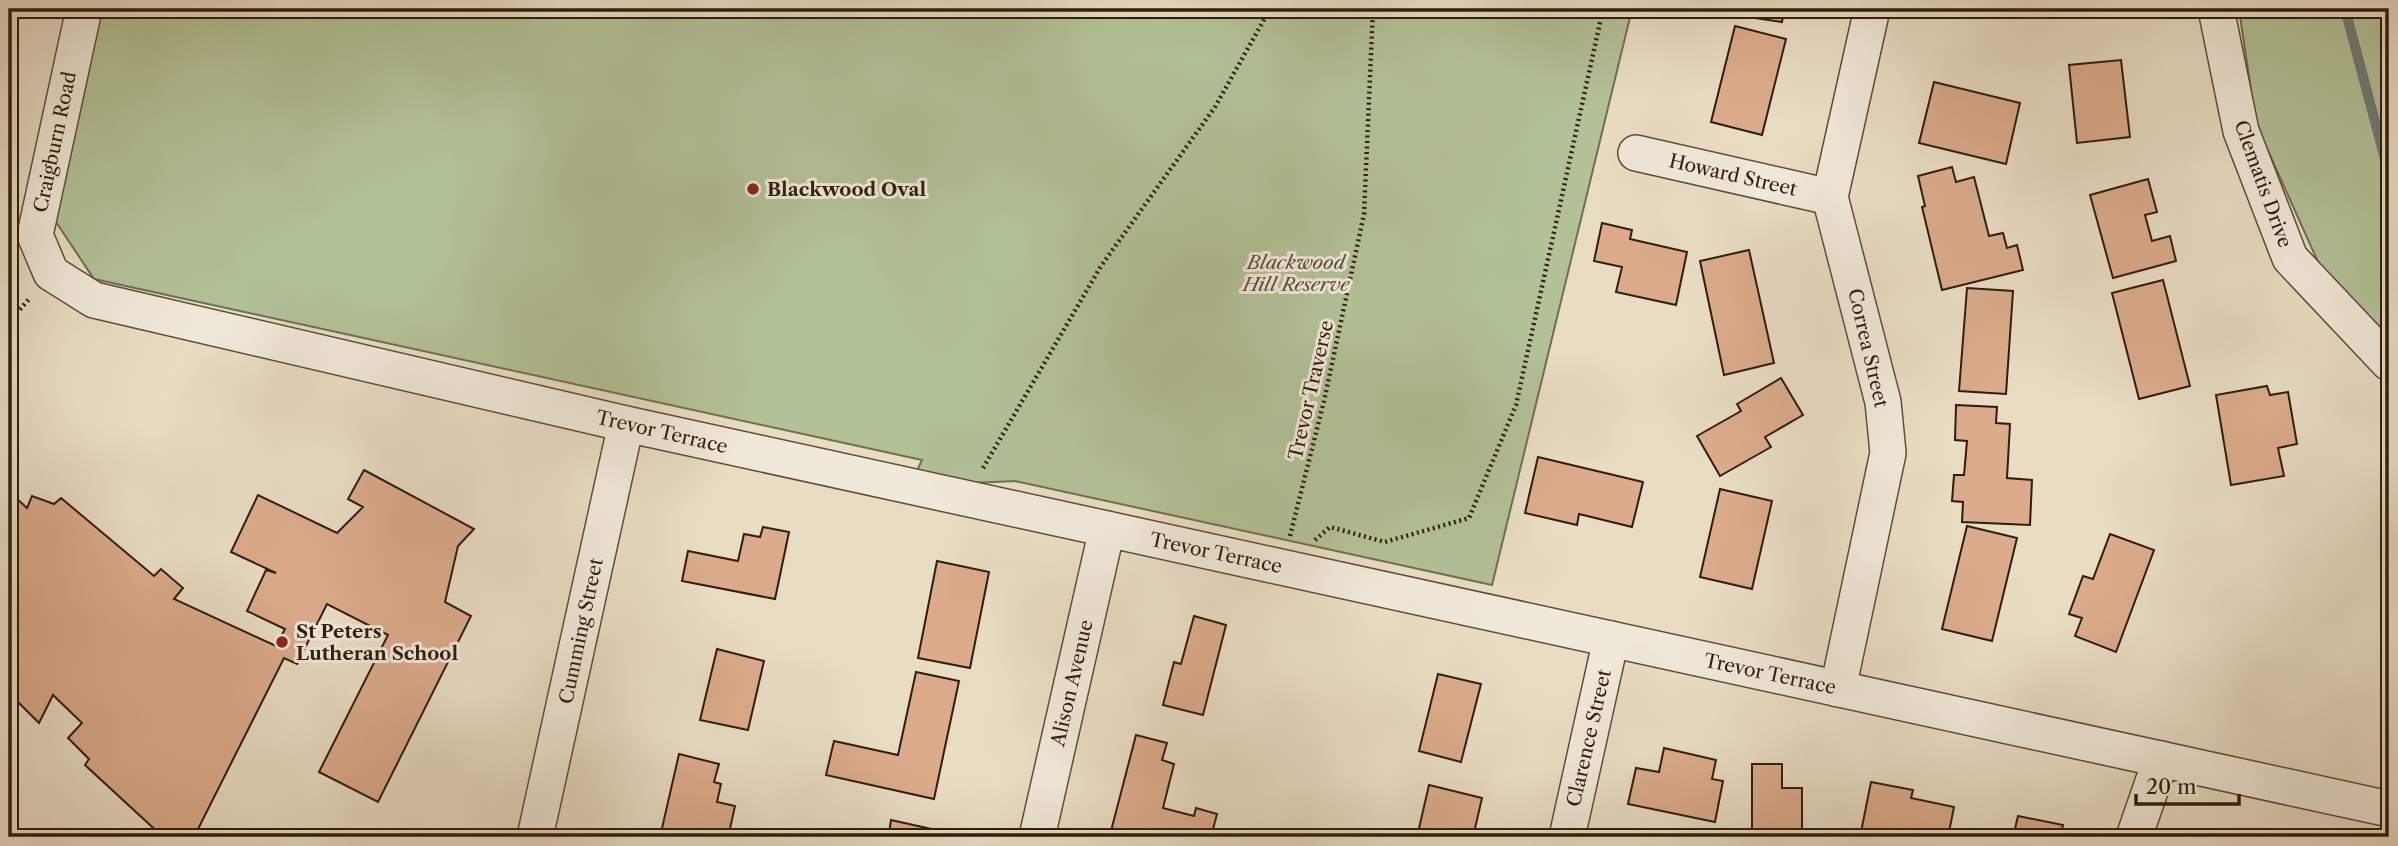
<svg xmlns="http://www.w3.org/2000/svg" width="2398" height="846" font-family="'Libre Caslon Text',serif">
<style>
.green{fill:#b2c196;stroke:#706f52;stroke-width:2}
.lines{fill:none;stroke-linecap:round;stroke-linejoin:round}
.stream{stroke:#707b77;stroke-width:10}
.building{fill:#dbab8b;stroke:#2f1d0d;stroke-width:2}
.street-casing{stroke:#5d4d3a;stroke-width:38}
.path{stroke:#2f1d0d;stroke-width:4.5;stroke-dasharray:2 3.5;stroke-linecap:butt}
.street{stroke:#f0e8d8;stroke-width:35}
.poi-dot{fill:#8f2418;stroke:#f0e8d8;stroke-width:2.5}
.labels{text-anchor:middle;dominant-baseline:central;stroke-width:6;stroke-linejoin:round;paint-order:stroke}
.street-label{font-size:19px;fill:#2f1d0d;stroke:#f0e8d8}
.poi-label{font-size:19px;font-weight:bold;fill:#2f1d0d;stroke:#f0e8d8;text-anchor:start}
.park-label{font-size:19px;font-style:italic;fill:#564e36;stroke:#f0e8d8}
</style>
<rect width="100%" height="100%" fill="#e8dcc3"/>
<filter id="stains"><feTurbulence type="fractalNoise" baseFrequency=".00286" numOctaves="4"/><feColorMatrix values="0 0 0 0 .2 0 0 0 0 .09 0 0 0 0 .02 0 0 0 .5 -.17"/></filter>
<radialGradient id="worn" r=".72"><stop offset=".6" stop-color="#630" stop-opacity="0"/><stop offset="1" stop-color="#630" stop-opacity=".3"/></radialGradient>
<!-- green -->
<g class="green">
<path d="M98 9H1632L1492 585 1015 481 910 486 922 460 94 279 52 216Z"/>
<path d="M2239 9H2389V337L2323 273 2256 124Z"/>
</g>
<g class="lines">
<!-- stream -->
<path class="stream" d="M2345 9 2389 174"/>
</g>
<!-- building -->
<g class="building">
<path d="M1742 9H1784L1782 22 1741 16Z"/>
<path d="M1735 26 1786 39 1762 135 1711 122Z"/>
<path d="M2121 60 2130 137 2077 143 2069 65Z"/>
<path d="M1934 82 2020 103 2006 164 1919 143Z"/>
<path d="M1952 167 1956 182 1974 177 1989 236 2003 233 2007 248 2017 245 2023 270 1942 290 1922 207 1925 206 1918 176Z"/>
<path d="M2148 179 2157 212 2145 215 2152 241 2170 236 2176 261 2113 278 2090 195Z"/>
<path d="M1602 223 1632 230 1630 239 1687 252 1676 305 1616 292 1622 267 1594 261Z"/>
<path d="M1749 250 1774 363 1724 375 1700 261Z"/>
<path d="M2163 280 2190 386 2139 399 2112 293Z"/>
<path d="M1967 288 2013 291 2006 394 1959 391Z"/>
<path d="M1781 378 1803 415 1765 437 1771 447 1720 476 1697 436 1741 411 1737 404Z"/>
<path d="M2267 386 2270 395 2288 392 2297 444 2278 448 2284 476 2231 485 2216 395Z"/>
<path d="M1956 405 1997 407 1996 423 2010 424 2007 478 2032 480 2030 525 1962 522 1963 502 1952 501 1954 475H1964L1967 441 1955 440Z"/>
<path d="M1538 457 1643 482 1632 527 1579 514 1577 525 1525 513Z"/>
<path d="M364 470 474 529 458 546 445 602 471 616 378 802 319 772 388 635 327 604 297 664 284 658 194 837H163L85 765 89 759 68 738 82 723 53 695 39 723 9 693V505L14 496 27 508 32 496 54 504 61 498 154 576 161 569 183 588 174 599 276 646 285 629 247 611 266 570 276 573 231 552 258 495 337 533 363 507 348 499Z"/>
<path d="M1720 489 1772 501 1752 589 1700 577Z"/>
<path d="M1967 526 2017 538 1992 641 1942 629Z"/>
<path d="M763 527 789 532 775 599 682 581 688 551 738 561 744 534 760 537Z"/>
<path d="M2110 534 2154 550 2116 652 2075 636 2082 618 2069 614 2083 576 2093 579Z"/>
<path d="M937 561 989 572 970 668 918 658Z"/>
<path d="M1194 616 1226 625 1203 715 1163 705 1174 662 1181 664Z"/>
<path d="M717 649 764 661 748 730 700 720Z"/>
<path d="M916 672 959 681 934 799 826 775 834 741 898 755Z"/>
<path d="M1438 674 1481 684 1461 762 1419 751Z"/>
<path d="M1136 735 1167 743 1162 760 1174 764 1163 808 1194 816 1196 808 1217 814 1211 837H1180L1158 832 1157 837H1137L1111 831Z"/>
<path d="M1664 748 1716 760 1712 779 1723 781 1715 822 1628 804 1636 768 1659 772Z"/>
<path d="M679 754 719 764 714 782 721 784 717 802 735 806 729 833 737 835 736 837H660Z"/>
<path d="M1752 764H1782V788H1802V837H1752Z"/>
<path d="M1871 782 1913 790 1911 798 1954 807 1948 837 1931 835 1930 837H1860Z"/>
<path d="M1429 785 1482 798 1473 837H1417Z"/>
<path d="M2018 816 2063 825 2060 837H2013Z"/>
<path d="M891 820 936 830 934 837H869L871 829 889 833Z"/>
</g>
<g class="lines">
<!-- street casing -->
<g class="street-casing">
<g id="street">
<path d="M84 9 35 235 51 273 94 300 626 424 2389 809"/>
<path d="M2216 9 2241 131 2290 258 2389 363"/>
<path d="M1636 153 1830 197"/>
<path d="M1838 689 1888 453 1883 402 1830 197 1872 9"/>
<path d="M535 837 626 424"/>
<path d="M1037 837 1107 529"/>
<path d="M1567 837 1611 639"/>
<path d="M2134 837 2161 759"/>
</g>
</g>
<!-- path -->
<g class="path">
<path d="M2385 9 2389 21"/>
<path d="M9 322 29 299"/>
<path d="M983 468 1101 266 1215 107 1270 9"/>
<path d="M1290 536 1324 401 1364 214 1373 9"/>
<path d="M1315 540 1330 527 1385 542 1469 518 1516 405 1603 9"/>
</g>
<!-- street -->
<use href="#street" class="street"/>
</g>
<!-- markers -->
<g class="poi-dot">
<circle cx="753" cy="189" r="7"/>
<circle cx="282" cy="642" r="7"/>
</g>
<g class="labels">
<!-- street labels -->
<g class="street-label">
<text transform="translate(55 142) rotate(-78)">Craigburn Road</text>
<text transform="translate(1733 175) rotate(13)">Howard Street</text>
<text transform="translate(2263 184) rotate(70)">Clematis Drive</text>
<text transform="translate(1868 348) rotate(77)">Correa Street</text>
<text transform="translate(1311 390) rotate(-77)">Trevor Traverse</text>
<text transform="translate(662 432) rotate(13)">Trevor Terrace</text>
<text transform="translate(1216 553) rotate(12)">Trevor Terrace</text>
<text transform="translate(581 631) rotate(-78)">Cumming Street</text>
<text transform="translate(1770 674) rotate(12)">Trevor Terrace</text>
<text transform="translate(1072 683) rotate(-77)">Alison Avenue</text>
<text transform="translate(1589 738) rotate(-77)">Clarence Street</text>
</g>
<!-- poi labels -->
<g class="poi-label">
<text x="767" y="189">Blackwood Oval</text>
<text x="296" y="631">St Peters<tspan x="296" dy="22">Lutheran School</tspan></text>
</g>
<!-- park labels -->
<g class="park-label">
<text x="1296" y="262">Blackwood<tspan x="1296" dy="22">Hill Reserve</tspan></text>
</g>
</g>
<!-- margin -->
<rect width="2398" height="846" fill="none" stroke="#e8dcc3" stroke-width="35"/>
<rect x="10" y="10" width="2377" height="825" fill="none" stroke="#2f1d0d" stroke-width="3.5"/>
<rect x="18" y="18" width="2363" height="811" fill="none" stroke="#2f1d0d" stroke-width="2"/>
<!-- scale -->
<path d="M2136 794v10h103v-10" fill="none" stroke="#2f1d0d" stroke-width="3.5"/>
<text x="2146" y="794" font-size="21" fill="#2f1d0d" stroke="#f0e8d8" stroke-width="5" paint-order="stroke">20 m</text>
<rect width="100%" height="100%" filter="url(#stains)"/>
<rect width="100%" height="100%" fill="url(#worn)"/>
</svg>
